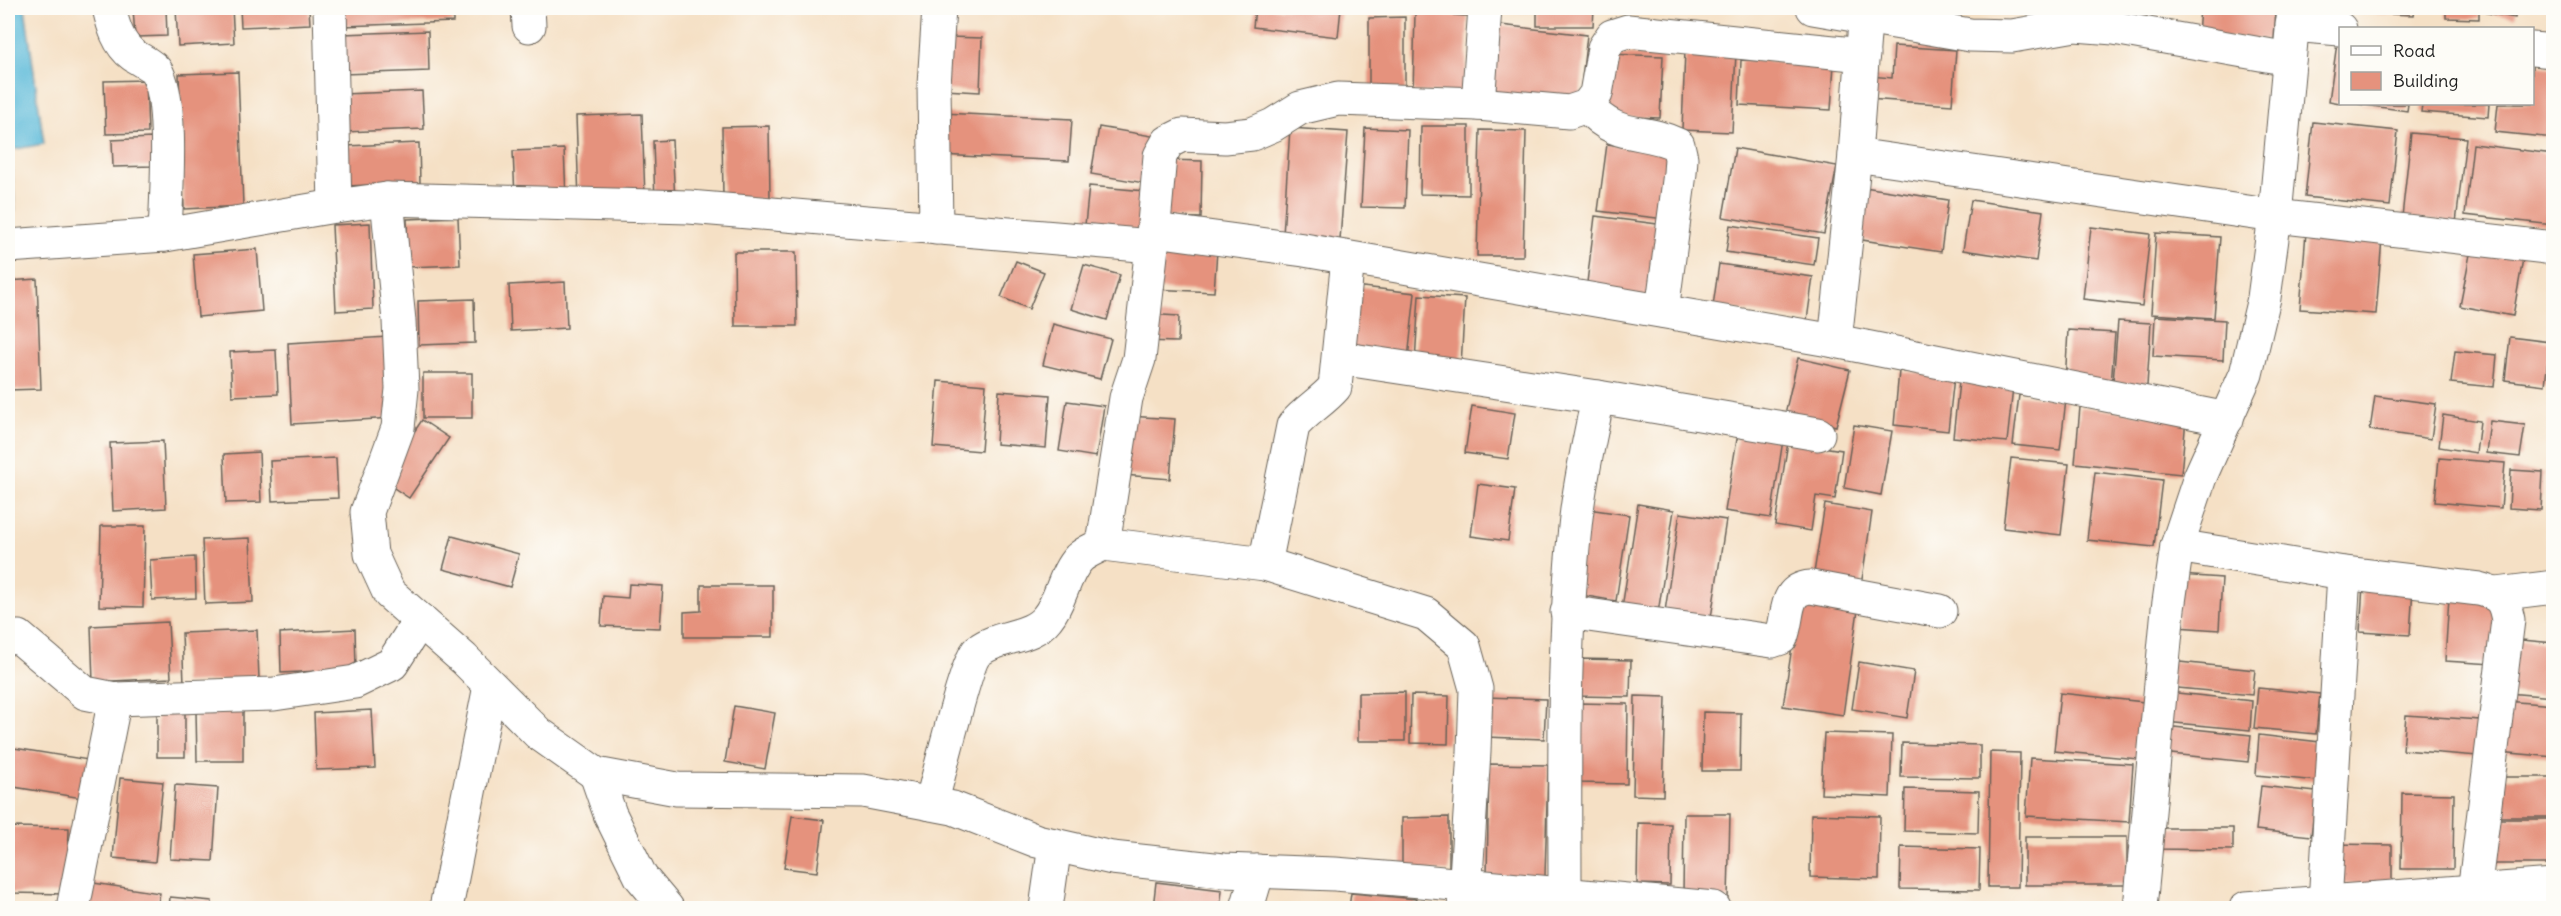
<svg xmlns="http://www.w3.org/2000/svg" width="2561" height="916" font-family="Delius,sans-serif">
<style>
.water{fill:#5bbad9;stroke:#3c6b7a;stroke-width:1.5}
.building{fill:#e5927d}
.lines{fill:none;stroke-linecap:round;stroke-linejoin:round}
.minor-casing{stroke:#686157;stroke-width:35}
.minor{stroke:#fff;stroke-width:33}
</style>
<rect width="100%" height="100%" fill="#fdfcf7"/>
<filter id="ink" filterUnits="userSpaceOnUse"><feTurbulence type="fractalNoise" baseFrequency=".0167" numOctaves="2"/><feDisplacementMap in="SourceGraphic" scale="12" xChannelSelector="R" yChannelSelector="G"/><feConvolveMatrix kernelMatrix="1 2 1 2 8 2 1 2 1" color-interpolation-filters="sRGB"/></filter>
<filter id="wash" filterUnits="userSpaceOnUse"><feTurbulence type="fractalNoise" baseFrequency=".008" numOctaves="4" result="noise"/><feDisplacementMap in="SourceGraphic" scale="24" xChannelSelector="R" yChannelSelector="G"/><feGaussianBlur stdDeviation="1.35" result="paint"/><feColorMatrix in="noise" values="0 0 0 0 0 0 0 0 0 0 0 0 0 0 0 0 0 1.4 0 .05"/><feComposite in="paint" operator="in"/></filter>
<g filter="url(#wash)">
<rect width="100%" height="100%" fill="#f5e0c5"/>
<!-- water -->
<path class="water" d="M8 8H25L44 144 10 150 15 211 8 212Z"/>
<g id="blocks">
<!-- building -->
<g class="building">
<path d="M133 8H166L167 36 135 37Z"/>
<path d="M176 8H232L234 43 178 46Z"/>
<path d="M240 8H309L310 24 241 27Z"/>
<path d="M343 8H453V22L343 26Z"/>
<path d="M1255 8H1341L1338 37 1253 27Z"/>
<rect x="1496" y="8" width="38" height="4"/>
<path d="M1537 8H1594L1593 26H1537Z"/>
<path d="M2200 8H2276L2274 40 2198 35Z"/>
<path d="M2332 8H2415L2414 15 2331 12Z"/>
<path d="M2446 8H2479V19L2446 18Z"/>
<path d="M2488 8H2517L2515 18 2487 13Z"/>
<path d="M1415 13 1468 16 1465 94 1413 92Z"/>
<path d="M1405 17V91H1369V18Z"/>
<path d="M1492 24 1587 35 1579 104 1485 94Z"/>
<path d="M428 31 429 71 343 74 342 34Z"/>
<path d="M947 37 982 38 980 92 944 90Z"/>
<path d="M2337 43H2340V103L2329 101Z"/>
<path d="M1894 46 1956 50 1952 105 1868 99 1870 76 1892 78Z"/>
<path d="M1685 50 1736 53 1732 132 1682 130Z"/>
<path d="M1608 54 1663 56 1660 118 1605 116Z"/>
<path d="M1741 60 1834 64 1831 110 1739 105Z"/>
<path d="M2532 65 2554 68V138L2495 132 2498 104H2532Z"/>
<path d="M238 72 243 206 184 209 179 74Z"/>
<path d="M146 80 148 133 106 134 104 81Z"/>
<path d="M422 91 424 129 343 132 342 94Z"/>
<path d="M2358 104H2408L2407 111Z"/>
<path d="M2422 104H2489L2488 117 2421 112Z"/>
<path d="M941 113 1072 119 1069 161 939 155Z"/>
<path d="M642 114 645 198 579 201 576 116Z"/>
<path d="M2313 122 2398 131 2390 206 2305 197Z"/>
<path d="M769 126 770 199H723L722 127Z"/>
<path d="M1421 126H1469V195L1420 194Z"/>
<path d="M1099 127 1152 136 1144 183 1091 174Z"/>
<path d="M1290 128 1348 132 1340 240 1283 235Z"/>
<path d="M1365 128 1408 130 1405 208 1361 207Z"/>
<path d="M1480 130 1526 131 1523 256H1477Z"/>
<path d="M2411 133 2466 138 2456 223 2402 217Z"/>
<path d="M151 138 153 166 113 167 112 140Z"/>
<path d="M672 140 675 202 655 203 653 141Z"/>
<path d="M419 143 420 183 346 186 345 146Z"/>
<path d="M1607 144 1673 153 1665 219 1598 211Z"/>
<path d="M2473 144 2554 154V225L2465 215Z"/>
<path d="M1735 148 1837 166 1824 234 1723 217Z"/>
<path d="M564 149 566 196 515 198 513 151Z"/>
<path d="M1166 160 1202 161 1201 218 1164 217Z"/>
<path d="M1089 186 1145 191 1142 230 1085 225Z"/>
<path d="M1864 187 1948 200 1941 252 1856 239Z"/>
<path d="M1971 200 2043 211 2036 261 1963 250Z"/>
<path d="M1595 216 1665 225 1655 299 1586 291Z"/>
<path d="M458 217 460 265 408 267 407 219Z"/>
<path d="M370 223 373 309 336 311 332 225Z"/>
<path d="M1730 225 1818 238 1814 265 1726 252Z"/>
<path d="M2091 227 2150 234 2142 306 2083 299Z"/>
<path d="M2306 232 2382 238 2376 314 2300 309Z"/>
<path d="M2156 233 2220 237 2214 318 2151 314Z"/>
<path d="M2472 244 2524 253 2513 316 2460 306Z"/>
<path d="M1155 248 1217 251 1214 292 1153 289Z"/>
<path d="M257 249 262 311 198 317 193 254Z"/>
<path d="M734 252H796L797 326H735Z"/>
<path d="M1016 261 1044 272 1029 309 1001 297Z"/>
<path d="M1719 264 1813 277 1807 320 1713 306Z"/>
<path d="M1084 265 1120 275 1107 320 1071 309Z"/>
<path d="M37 279 41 389 8 390V281Z"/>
<path d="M565 282 567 328 511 331 509 285Z"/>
<path d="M1354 286 1415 293 1408 359 1347 352Z"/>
<path d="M1419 295 1465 298 1461 365 1415 362Z"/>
<path d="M474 299 475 343 419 345 418 301Z"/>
<path d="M1145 314 1179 316 1178 342 1143 341Z"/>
<path d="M2155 316 2225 320 2223 360 2153 356Z"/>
<path d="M2118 321 2151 323 2147 386 2113 383Z"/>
<path d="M1053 324 1111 339 1100 379 1043 365Z"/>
<path d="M2068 330 2115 333 2111 385 2065 383Z"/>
<path d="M388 337 393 418 292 424 288 343Z"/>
<path d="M2510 337 2550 342 2545 385 2505 380Z"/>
<path d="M276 350 278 394 232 396 230 352Z"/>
<path d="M2455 351 2497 355 2494 387 2451 383Z"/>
<path d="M1798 358 1850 370 1836 426 1785 414Z"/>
<path d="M1899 371 1954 377 1948 431 1894 425Z"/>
<rect x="423" y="373" width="49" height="45"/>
<path d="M938 381 986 385 981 451 933 447Z"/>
<path d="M1959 382 2013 388 2007 442 1953 437Z"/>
<path d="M999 391 1050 395 1046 448 996 444Z"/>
<path d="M2019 395 2066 400 2060 450 2013 445Z"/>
<path d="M2375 396 2436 404 2431 439 2370 430Z"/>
<path d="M1067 401 1104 406 1096 457 1059 451Z"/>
<path d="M1472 406 1515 413 1508 459 1465 453Z"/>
<path d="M2080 407 2186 419 2181 474 2075 463Z"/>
<path d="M2443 415 2480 421 2476 453 2439 447Z"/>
<path d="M1128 416 1175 419 1170 479 1124 475Z"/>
<path d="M422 420 449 438 409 498 382 480Z"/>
<path d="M2490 421 2525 425 2520 457 2486 453Z"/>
<path d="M1854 425 1892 431 1881 495 1844 488Z"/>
<path d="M1738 433 1783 440 1771 518 1725 511Z"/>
<path d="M163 441 166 508 113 511 110 443Z"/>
<path d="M1788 442 1842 450 1835 499 1816 496 1811 531 1775 525Z"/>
<path d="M259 452 261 502 226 503 224 454Z"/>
<path d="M336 458 338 498 272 501 270 461Z"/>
<path d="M2011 458 2069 464 2061 535 2003 528Z"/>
<path d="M2439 458 2505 463 2501 508 2435 502Z"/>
<path d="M2511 470 2543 472 2541 510 2509 508Z"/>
<path d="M2095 472 2162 480 2154 547 2087 540Z"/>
<path d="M1478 484 1515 489 1508 541 1471 536Z"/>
<path d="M1638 504 1674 510 1658 613 1622 608Z"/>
<path d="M1825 504 1872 512 1861 586 1813 579Z"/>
<path d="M1588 509 1629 515 1616 601 1575 594Z"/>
<path d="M1680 513 1726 520 1711 618 1665 611Z"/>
<path d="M101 526H145L143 607 99 606Z"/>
<path d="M452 536 519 554 510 587 443 569Z"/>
<path d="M250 538 253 602 205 604 202 540Z"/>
<path d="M195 557 196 598 152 600 150 560Z"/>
<path d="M2180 575 2222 578 2219 630 2177 627Z"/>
<path d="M629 584 663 586 660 628 601 626 603 596 628 598Z"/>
<path d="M701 585H773V637H684V612L701 611Z"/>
<path d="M2363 585 2413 588 2410 635 2360 632Z"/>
<path d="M1800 594 1859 603 1843 715 1783 706Z"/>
<path d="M2449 597 2497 599 2493 664 2445 661Z"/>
<path d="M168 622 171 678 93 682 91 626Z"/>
<path d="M355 629 356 669 281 673 280 633Z"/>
<path d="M257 630 259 679 184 683 182 633Z"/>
<path d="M2511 639 2554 643V697L2507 693Z"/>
<path d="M1578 659 1631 660 1630 697 1577 696Z"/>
<path d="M2170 661 2255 670 2252 695 2167 687Z"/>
<path d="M1859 662 1914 671 1907 718 1852 709Z"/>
<path d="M2258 688 2320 694 2316 734 2254 728Z"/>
<path d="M1405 692V741H1358V693Z"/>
<path d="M2168 692 2252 701 2250 730 2165 722Z"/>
<path d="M2060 693 2144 702 2138 759 2054 751Z"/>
<path d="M1411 695 1449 696 1448 744 1410 743Z"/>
<path d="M1635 696 1666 697 1663 796 1633 795Z"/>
<path d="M1485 697 1546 699 1544 739 1485 737Z"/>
<path d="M2504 701 2554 705V757L2499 752Z"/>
<path d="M1577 703 1628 704 1627 784 1576 783Z"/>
<path d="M734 706 775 713 765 769 725 762Z"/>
<path d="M243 710V761H197L196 711Z"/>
<path d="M372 710 375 768 316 770 314 713Z"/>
<path d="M185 711V757H157V712Z"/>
<path d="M1703 712 1741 713 1740 771H1702Z"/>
<path d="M2406 715 2480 720 2478 756 2403 750Z"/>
<path d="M2164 726 2251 735 2248 762 2162 753Z"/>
<path d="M1824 733 1892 735 1890 797 1821 794Z"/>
<path d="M2259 735 2320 742 2317 781 2256 775Z"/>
<path d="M1902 743 1980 745V778L1901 777Z"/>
<path d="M8 747 95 761 88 799 8 786Z"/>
<path d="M1990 752 2020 753 2018 887H1988Z"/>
<path d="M2030 758 2133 764 2129 822 2026 816Z"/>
<path d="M1489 764 1548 765 1545 876H1487Z"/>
<rect x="2495" y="777" width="59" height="40"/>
<path d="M120 778 163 782 155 862 113 858Z"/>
<path d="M175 785 218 788 213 861 170 859Z"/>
<path d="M2261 786 2316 792 2311 836 2256 830Z"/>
<path d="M1905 789 1979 791 1978 833 1904 831Z"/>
<path d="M2402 793 2454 794 2453 869H2401Z"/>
<path d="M1684 814H1730L1728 898 1683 897Z"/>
<path d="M1811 814 1880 816 1879 879 1810 877Z"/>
<path d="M792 816 824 820 817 872 784 868Z"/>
<path d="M1449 817V871H1402V818Z"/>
<rect x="2488" y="819" width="66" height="45"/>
<path d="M1638 823 1671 824 1670 885 1637 884Z"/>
<path d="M11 827 69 828 67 894 10 893Z"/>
<path d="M2154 828H2233V850L2154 849Z"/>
<rect x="2025" y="837" width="102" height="48"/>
<path d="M2333 844 2392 845V885L2333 884Z"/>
<path d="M1901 847 1980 849 1979 890 1900 889Z"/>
<path d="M87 882 160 893 157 908H83Z"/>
<path d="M1156 882 1222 890 1220 908H1153Z"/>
<path d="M1351 893 1416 899 1415 908H1349Z"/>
<path d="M170 897 212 901 211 908H169Z"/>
</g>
</g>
</g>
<g filter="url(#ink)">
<use href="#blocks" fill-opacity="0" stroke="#686157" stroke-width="1.5"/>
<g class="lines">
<!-- minor casing -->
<g class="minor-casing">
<g id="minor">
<path d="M109 8C113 25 118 44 133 55 140 60 152 65 156 71 174 98 166 200 165 235"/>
<path d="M330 8 335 206"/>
<path d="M528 8 529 26"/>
<path d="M1813 8 1970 35 2012 36 2075 25 2114 28 2289 59"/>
<path d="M1866 8 1855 155 1835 341 2227 419"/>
<path d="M2292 25 2340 29"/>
<path d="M2532 49 2554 51"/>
<path d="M1478 104 1485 8"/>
<path d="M1587 106C1618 142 1642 127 1678 145L1681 158 1680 173 1662 311"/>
<path d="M1855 155 2275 216 2554 248"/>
<path d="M387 199 399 321 402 389 398 428 367 512 371 554 389 593 464 659 538 733 596 774 677 789 863 791 953 808 1037 841 1112 858 1223 870 1335 874 1421 881 1714 908"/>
<path d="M936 228 934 85 939 8"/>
<path d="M1155 230 1304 250 1835 341"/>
<path d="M8 246 165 235 335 206 387 199 689 207 1152 246 1160 156 1168 142 1182 135 1225 137 1252 134 1273 125 1300 108 1338 99 1478 104 1569 112 1587 106 1596 94 1604 48 1612 36 1628 31 1863 55"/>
<path d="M1152 246 1139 359 1126 398 1103 544 1265 564 1426 614 1464 646 1476 689 1474 752 1464 908"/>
<path d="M1339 358 1598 397 1818 434"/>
<path d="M2177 546 2344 573 2325 904"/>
<path d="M1265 564 1293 426C1306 410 1322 402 1335 387L1348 258"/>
<path d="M2344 573 2479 589C2500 595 2504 598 2508 620L2474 892"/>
<path d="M2497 594 2554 587"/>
<path d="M1567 612 1772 641 1781 638C1790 616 1782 589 1811 587L1940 611"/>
<path d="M8 638 19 637 85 693 115 699 274 694 355 682 392 664 420 620"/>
<path d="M596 774 610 814 641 877 667 908"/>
<path d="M931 804C938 780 966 661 978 651 998 635 1031 639 1047 618 1062 600 1063 575 1079 558 1085 552 1096 548 1103 544"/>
<path d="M1565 896C1565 772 1562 650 1575 527 1579 483 1590 439 1598 397"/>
<path d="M73 908 115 699"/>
<path d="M446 908 490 686"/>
<path d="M1046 908 1055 845"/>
<path d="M1247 908 1258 871"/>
<path d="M2140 908 2168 609 2177 546 2200 477 2246 374 2264 298 2275 216 2294 8"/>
<path d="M2246 908 2554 885"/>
</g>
</g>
<!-- minor -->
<use href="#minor" class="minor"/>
</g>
</g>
<!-- margin -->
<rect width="2561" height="916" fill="none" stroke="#fdfcf7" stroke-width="30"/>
<!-- legend -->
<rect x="2339" y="27" width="195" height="78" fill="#fdfcf7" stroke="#a3a29f" stroke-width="1.5"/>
<rect x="2351" y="46" width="30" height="9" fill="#ffffff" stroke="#a3a29f" stroke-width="1.5"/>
<text x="2393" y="57" font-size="18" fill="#1c1c1c">Road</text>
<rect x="2351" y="72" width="30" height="18" fill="#e5927d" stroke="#a3a29f" stroke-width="1.5"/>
<text x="2393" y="87" font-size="18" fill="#1c1c1c">Building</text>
</svg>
